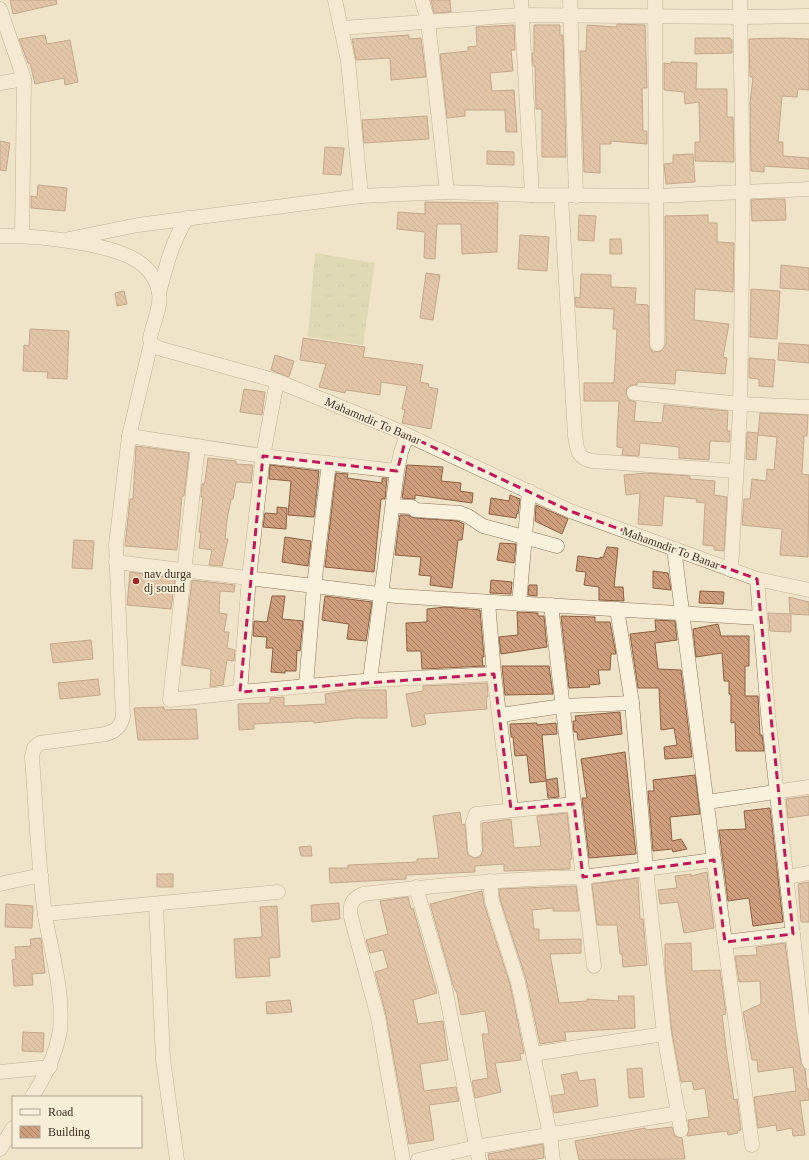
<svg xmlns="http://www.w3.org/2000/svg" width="809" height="1160" font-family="Georgia,serif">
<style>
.grass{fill:url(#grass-tufts)}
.building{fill:url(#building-back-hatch);stroke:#8d5f41}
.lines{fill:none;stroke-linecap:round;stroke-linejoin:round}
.street-casing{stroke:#8d765c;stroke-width:15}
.street{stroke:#faf1dc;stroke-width:14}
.marked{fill:none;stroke:#c2185b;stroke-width:3;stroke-dasharray:8 5;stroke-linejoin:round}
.poi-dot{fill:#9e2a2b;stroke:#f7eed8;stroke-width:1.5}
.labels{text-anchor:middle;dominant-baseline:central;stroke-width:3.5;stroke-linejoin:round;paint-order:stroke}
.street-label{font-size:12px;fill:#3d2e20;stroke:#f7eed8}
.poi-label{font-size:12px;fill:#3d2e20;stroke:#f7eed8;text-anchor:start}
</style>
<defs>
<pattern id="grass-tufts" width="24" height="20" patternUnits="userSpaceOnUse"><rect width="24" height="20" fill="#c9cf9b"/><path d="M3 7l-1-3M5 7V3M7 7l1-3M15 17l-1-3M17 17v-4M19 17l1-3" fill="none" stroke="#aeb285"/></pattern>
<pattern id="building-back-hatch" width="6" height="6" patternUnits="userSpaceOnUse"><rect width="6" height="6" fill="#cf9f7d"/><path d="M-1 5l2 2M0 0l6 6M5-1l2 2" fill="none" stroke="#a98266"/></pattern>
</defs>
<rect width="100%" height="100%" fill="#f0e4c8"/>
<!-- grass -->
<path class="grass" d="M315 253 375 263 363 345 308 337Z"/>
<!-- building -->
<g class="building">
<path d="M10 0H56L57 4 13 14Z"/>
<path d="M431 0H450L451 12 434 13Z"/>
<path d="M617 24 645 25 647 88H642L643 131H647V144L611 141V144H600V173L584 172 580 51H586L587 25 617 27Z"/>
<path d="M514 25 515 50H511L513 71 490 73 492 91 514 90 517 132H506L505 110H465V116L447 118 440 54 468 51V47L477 46 476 27Z"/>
<path d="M534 25H560V35H563L566 157H542V109H536L535 66H533L532 53H534Z"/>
<path d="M45 35 47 44 70 40 78 82 65 85 64 78 35 84 30 63H28L19 39Z"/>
<path d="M409 35V39L421 38 426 77 391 80 390 58 356 60 352 39Z"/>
<path d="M695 38H730L732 40V53L695 54Z"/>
<path d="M782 38 809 39V90L798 89 797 97 782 96 778 142H783V156L809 158V169L764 166V172L751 171 750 104 753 77H750L749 39Z"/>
<path d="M671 62 697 63 696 89H727V117H733L734 162 695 161V142H700L699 102 685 104 684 92 664 90V63L671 64Z"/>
<path d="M427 116 429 139 364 143 362 120Z"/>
<path d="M0 141 10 143 6 171 0 170Z"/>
<path d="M325 147 344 148 341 175 323 174Z"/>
<path d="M487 151 514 152V165L487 164Z"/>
<path d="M693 154 695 182 666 184 664 164 673 163V155Z"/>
<path d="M38 185 67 188 65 211 31 208V196L37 197Z"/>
<path d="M766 199H785L786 220 752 221 751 200Z"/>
<path d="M425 202 498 203 497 252 462 254 461 224H437L435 259 424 258 425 232 397 229 398 212 425 214Z"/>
<path d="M579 215 596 216 594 241 578 240Z"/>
<path d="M708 215V223H717V242L734 243 733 292 695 289 694 320 729 324 723 357 727 358 725 374 676 370 675 384 637 382V385H631L627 388 626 393 629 400 636 402 634 421 662 423 664 405 728 411 727 431H730V442L710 441 709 460 679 458V447L640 443 639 456 622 455 623 448 617 447V436L619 401H584V383H614L617 329H613L614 309 576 307 575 297 580 298 581 274 611 275V287L636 288 635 304 648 305 650 348 653 352 661 351 666 344 665 216Z"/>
<path d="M520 235 549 237 547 271 518 269Z"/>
<path d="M610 239H621L622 254H610Z"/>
<path d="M781 265 809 268V290L780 288Z"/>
<path d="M426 273 440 275 433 320 420 318Z"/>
<path d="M751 289 780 291 777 339 750 337Z"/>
<path d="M124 291 127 304 117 306 115 293Z"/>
<path d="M30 329 69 331 67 379 47 378 48 372 23 371 24 345 29 346Z"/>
<path d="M303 338 365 347 363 357 423 365 420 382 429 384 428 387 438 389 431 429 402 423 405 410 402 409 407 386 381 382 380 395 346 390 345 393 319 387 326 364 300 360Z"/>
<path d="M779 343 809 345V363L778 360Z"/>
<path d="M275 355 294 361 289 377 271 370Z"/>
<path d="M749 358 775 360 773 387 759 386V379L749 378Z"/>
<path d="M244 389 265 392 262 415 240 412Z"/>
<path d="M760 413 808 415 807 436H804L802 474 809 475 808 557 780 555 782 529 742 525 744 499H750L752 479 766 481 767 469 774 470 777 437 758 435Z"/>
<path d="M747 432 758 433 756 460 746 459Z"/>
<path d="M136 446 189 453 184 496H182L177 550 125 546 130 499H133Z"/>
<path d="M208 458 236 461V464L253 465 251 483 236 482 233 499H231L227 520 225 539H228L222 566 209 565 212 550 199 548 201 532H199L203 497H201L202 484H204L205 481Z"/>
<path d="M270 465 319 471 314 517 288 515 291 481 269 479Z"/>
<path d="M407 465 443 467 441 481 461 483 460 491 473 493 472 503 415 495V499L402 498Z"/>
<path d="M336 473 348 474 347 478 382 483V478H387L385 499H381L374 572 325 567Z"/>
<path d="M646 473 690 476V479L715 481 714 495 727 497 724 551 714 550V546L703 545 705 503 696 502 697 499 664 496 662 526 638 524 640 493 626 495 624 475Z"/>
<path d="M510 495 520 499 518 514 517 513 516 518 489 514 491 498 509 501Z"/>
<path d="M536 505 568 519 562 534 535 521Z"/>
<path d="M277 507 287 508 286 529 263 527 265 513 277 514Z"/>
<path d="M400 515H408L414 518 458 521 464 524 462 540H458L452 588 430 585 431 576 419 575 421 557 395 555Z"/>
<path d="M285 537 311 541 308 566 282 562Z"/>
<path d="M74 540 94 541 92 569 72 568Z"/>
<path d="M500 543 516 544 514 563 497 560Z"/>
<path d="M607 547 618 548 614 587H623L624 601 599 600V587L584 585 586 572 576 571 578 556 600 559V557L603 558Z"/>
<path d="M653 571 668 573 671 590 653 588Z"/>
<path d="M130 572 175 578 171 609 127 605Z"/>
<path d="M192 580 235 585 234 592 220 591 219 613 227 614 224 632H229L227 648 235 650 234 661 227 660 223 685 210 687 211 669 182 665Z"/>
<path d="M491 580 512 582 511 594 490 593Z"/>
<path d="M529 585H537V596L528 595Z"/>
<path d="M700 591 724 592 723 604 699 603Z"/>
<path d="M272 596H285L282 619 303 621 300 651 297 650 296 671H285V673L271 672 273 648H266L267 637 253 636 254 621 267 622Z"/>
<path d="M325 596 372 602 366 641 347 639 349 624 322 620Z"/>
<path d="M789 597 809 602V615L791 614V632L770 631 768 613 790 614Z"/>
<path d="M445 607 480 610 484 657H482L483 666H485L422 669 421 651H407L406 623 427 622V609Z"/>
<path d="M517 612 538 613V616H544L547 647 501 654 499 637 518 635Z"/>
<path d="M561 616 595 617V622H610L616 654H611L610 670H598L600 684 589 685 590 687 569 688Z"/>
<path d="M655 620 675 621 677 640 655 643 658 669 681 670 692 757 665 759 664 747 677 745 674 728 661 730 659 688H638L630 634 656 631Z"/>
<path d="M718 624 721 636H749V666H745V696H758L760 735H762L764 751H736L735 722 731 723V694H729V681H724L722 653 696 657 693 629Z"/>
<path d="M91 640 93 659 53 663 50 644Z"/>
<path d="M502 666H549L553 694 505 695Z"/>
<path d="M98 679 100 695 60 699 58 683Z"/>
<path d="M487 683 488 697H486L487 709 424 714 426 724 412 727 406 694 423 691V686Z"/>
<path d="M353 690H386L387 718H355L314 723V721L254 724V729L239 730 238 704 270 703V698L284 697V706L326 704 325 694Z"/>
<path d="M164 707V710L196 709 198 739 138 740 134 708Z"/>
<path d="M620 712 622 734 578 740 577 732H574L573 721H576L575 716Z"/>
<path d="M537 723V725L556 723 557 734 542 735 546 780 557 778 559 797 548 798 546 781 530 783 527 755 515 756 513 737H511L510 724Z"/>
<path d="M625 752 636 854 589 858 582 798H587L581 759Z"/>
<path d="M695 775 700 814 670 817 672 841 681 839 687 849 673 852 672 849 653 851 648 791H654L653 780Z"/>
<path d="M809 796V815L788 818 786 799Z"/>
<path d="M770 808 783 922 753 926 749 898 728 901 719 830 746 829 744 811Z"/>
<path d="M460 812 462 825 465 824 467 851 468 855 475 858 480 857 483 850 482 823 511 819 514 848 541 846 537 816 567 813 572 859H570V869L504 871V864L475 866V872L406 875V879L330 883 329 868H348V865L417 862V859L439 858 433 816Z"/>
<path d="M311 846 312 856H301L299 847Z"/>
<path d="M707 872 714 928 684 933 678 902 660 904 658 890 677 888 675 876 691 874V876Z"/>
<rect x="157" y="874" width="16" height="13"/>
<path d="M638 878 640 919H643L647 965 623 967 622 954H620L617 925H597L592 884Z"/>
<path d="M809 882V922H801L798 884Z"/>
<path d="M576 886 579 911H553V908L532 910 534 929H539V940L581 939V953L550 954 559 1003 587 1001V999L619 1001 618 996H634L635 1028 565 1032 566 1040 540 1044 526 979 500 899 499 889Z"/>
<path d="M482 891 484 904 510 984 524 1053 520 1054 521 1060 495 1063 501 1092 475 1098 472 1081 488 1078 482 1034H489L485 1011 461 1015 457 993 454 988 430 904Z"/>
<path d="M408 897 411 909 413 908 437 993 413 1000 418 1024 443 1021 448 1060 420 1064 424 1091 456 1087 459 1101 429 1105 434 1140 409 1144 386 1015 375 972 388 968 383 950 370 953 366 940 388 934 380 901Z"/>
<path d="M339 903 340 919 312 922 311 905Z"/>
<path d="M6 904 33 906 32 928 5 927Z"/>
<path d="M277 906 280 957 269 958 270 976 236 978 234 939 262 937 260 907Z"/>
<path d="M41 938 45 973 32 974 33 985 14 986 12 960 16 959 15 947 31 946 30 939Z"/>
<path d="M691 943 692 971 720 970 726 1014 722 1015 727 1056 734 1100 737 1099 741 1130 737 1131 738 1133 728 1135 727 1131 687 1136 689 1129 688 1120 709 1117 705 1088 694 1090 692 1081 681 1082 672 1033 665 966V944Z"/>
<path d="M785 943 801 1063 805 1069 807 1089H809V1100L800 1101 805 1135 793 1136 792 1128 777 1131 776 1125 758 1128 754 1097 796 1091 793 1067 758 1072 757 1060H752L743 1012 761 1004 760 981 739 982 735 956 757 955 756 947Z"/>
<path d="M290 1000 292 1012 267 1014 266 1002Z"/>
<path d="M23 1032 44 1033 43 1052 22 1051Z"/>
<path d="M642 1068 644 1097 629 1098 627 1069Z"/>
<path d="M577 1072 579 1081 595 1079 598 1106 554 1113 551 1096 565 1094 561 1075Z"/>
<path d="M672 1127 675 1136 682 1138 685 1159 579 1160 575 1141 645 1128 646 1130Z"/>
<path d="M543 1144 544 1158 530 1160H489L488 1154Z"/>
</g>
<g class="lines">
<!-- street casing -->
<g class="street-casing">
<g id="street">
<path d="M335 0 348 61 361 196"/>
<path d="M422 0 428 22 447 192"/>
<path d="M521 0 532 195 657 196 809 189"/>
<path d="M570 0 576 196"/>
<path d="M655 0 657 344"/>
<path d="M0 9 24 79"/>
<path d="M342 28 521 15 740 17 809 16"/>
<path d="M0 83 24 79 22 236"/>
<path d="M561 196 575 435C577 449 577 458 592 461L736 471"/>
<path d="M0 236C34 235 119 243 144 266 151 272 157 282 159 292 162 307 152 324 150 339L151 343 158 348 277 381 390 427 570 511 757 579 809 590"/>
<path d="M69 239 138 225 361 196 447 192 532 195"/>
<path d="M159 293C166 266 172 242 187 218"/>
<path d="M277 381 263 456 249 578 240 692 375 680 494 674 511 809"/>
<path d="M634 393 740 404 809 407"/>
<path d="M129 436 263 456 397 471 401 452 407 435"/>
<path d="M198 446 170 700 240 692"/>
<path d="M393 506 412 507 415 510 460 513 468 516 483 526 557 546"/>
<path d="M674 549 714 860"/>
<path d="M116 562 396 596 760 618"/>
<path d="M731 570 740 410 743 193 740 0"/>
<path d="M757 579 768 714 803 1025 809 1062"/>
<path d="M488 602 494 674"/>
<path d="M519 604 529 491"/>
<path d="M551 605 574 804"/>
<path d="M617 609 632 703 646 869 664 1034 681 1130"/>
<path d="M370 680 397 471"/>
<path d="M306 686 314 586 329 463"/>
<path d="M500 715 563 706 632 703"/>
<path d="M707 802 809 787"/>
<path d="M787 877 809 873"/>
<path d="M490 881 492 901 518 982 550 1135 553 1160"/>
<path d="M0 884 41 875"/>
<path d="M416 887 444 983 479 1160"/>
<path d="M156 905 163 1059 177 1160"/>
<path d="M45 914 278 892"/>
<path d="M725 942 793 934"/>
<path d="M594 966 583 877 714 860 752 1145"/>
<path d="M533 1054 664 1034"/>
<path d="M0 1072 50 1067"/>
<path d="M32 1097C45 1076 56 1055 60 1030 64 992 51 952 45 915 38 863 36 810 32 757L34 748 40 743 106 734C116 731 120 727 123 717L116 545 129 436 151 343"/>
<path d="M0 1149 13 1128"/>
<path d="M403 1160 378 1017 351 917C349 904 352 899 363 894 437 885 509 879 583 877L574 804 476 814 473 822 475 850"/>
<path d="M418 1160 476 1147 679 1113"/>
</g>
</g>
<!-- street -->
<use href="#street" class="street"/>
</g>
<!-- marked area -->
<path d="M0 0H809V1160H0ZM407 435 570 511 757 579 793 934 725 942 714 860 583 877 574 804 511 809 494 674 240 692 263 456 397 471Z" fill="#f0e4c8" fill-opacity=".55" fill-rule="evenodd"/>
<path class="marked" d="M407 435 570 511 757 579 793 934 725 942 714 860 583 877 574 804 511 809 494 674 240 692 263 456 397 471Z"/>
<!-- markers -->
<circle class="poi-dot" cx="136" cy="581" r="4"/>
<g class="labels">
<!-- street labels -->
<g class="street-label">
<text transform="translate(373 421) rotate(23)">Mahamndir To Banar</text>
<text transform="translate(671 548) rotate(20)">Mahamndir To Banar</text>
</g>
<!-- poi labels -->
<g class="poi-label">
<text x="144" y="574">nav durga<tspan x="144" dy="14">dj sound</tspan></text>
</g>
</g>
<!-- legend -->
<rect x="12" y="1096" width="130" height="52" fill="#f7eed8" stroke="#ada18e"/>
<rect x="20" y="1109" width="20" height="6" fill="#faf1dc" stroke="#ada18e"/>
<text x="48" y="1116" font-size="12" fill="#3d2e20">Road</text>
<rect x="20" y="1126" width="20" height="12" fill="url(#building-back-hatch)" stroke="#ada18e"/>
<text x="48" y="1136" font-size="12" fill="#3d2e20">Building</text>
</svg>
